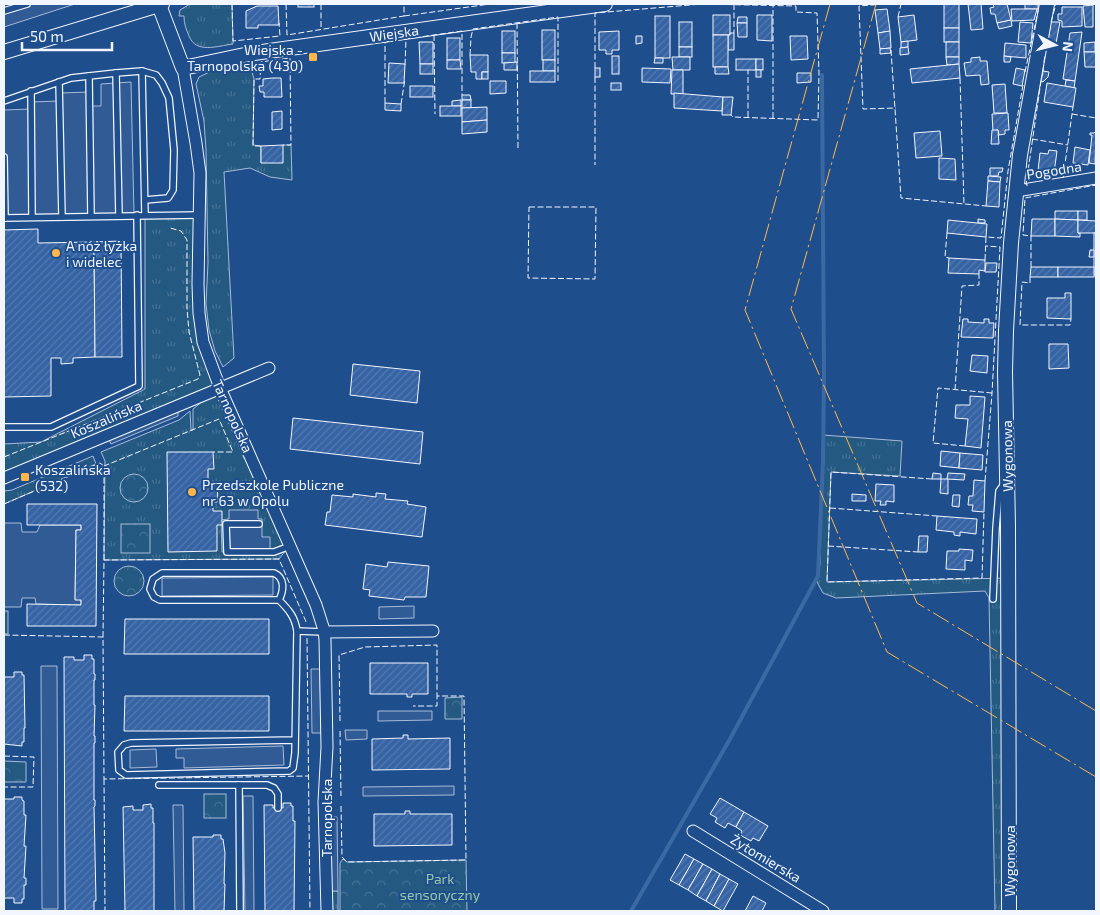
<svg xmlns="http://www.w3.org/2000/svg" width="1100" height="915" font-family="'Exo 2',sans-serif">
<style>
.grass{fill:url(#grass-tufts);stroke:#a8bbd7}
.park{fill:url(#park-crowns);stroke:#a8bbd7}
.parking{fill:#305b95;stroke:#a8bbd7}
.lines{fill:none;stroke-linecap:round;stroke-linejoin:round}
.stream{stroke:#3b69a3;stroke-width:4}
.building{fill:url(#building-hatch);stroke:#f2f6ff}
.service-casing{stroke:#f2f6ff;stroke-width:8}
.minor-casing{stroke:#f2f6ff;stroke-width:13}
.tertiary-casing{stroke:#f2f6ff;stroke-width:16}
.service{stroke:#1f4e8c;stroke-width:5.5}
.minor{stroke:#1f4e8c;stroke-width:11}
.tertiary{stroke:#1f4e8c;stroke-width:14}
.fence{stroke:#f2f6ff;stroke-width:1;stroke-dasharray:6 2.5;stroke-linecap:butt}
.power{stroke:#ffb74d;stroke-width:1;stroke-dasharray:18 4 2.5 4;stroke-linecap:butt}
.poi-dot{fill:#ffb74d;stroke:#1f4e8c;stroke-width:2}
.labels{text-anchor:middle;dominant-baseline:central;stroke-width:4;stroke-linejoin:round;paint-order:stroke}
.street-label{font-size:14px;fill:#f2f6ff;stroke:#1f4e8c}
.poi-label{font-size:14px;fill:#f2f6ff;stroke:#1f4e8c;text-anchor:start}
.park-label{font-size:14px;fill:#97c8a6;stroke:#1f4e8c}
</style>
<defs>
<pattern id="grass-tufts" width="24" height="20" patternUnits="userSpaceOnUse" patternTransform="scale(1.25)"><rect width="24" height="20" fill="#245a82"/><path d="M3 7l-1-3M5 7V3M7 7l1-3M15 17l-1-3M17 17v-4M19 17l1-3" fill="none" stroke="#447295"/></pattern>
<pattern id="park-crowns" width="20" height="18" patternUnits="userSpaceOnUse" patternTransform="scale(1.25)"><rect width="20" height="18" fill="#245a82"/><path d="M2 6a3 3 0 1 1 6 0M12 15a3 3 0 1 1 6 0" fill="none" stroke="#447295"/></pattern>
<pattern id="building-hatch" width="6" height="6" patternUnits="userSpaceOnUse" patternTransform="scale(1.25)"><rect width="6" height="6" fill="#3563a3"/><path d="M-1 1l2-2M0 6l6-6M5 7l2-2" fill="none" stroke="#537ab1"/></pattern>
</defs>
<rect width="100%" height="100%" fill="#1f4e8c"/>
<!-- grass -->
<g class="grass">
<path d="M190 4H232L233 44C217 46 196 54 189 36 186 29 184 24 184 16H179L180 10Z"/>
<path d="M250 65 254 79 253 145 261 146V163L283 145H291L292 180 270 177 250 168 224 172 234 358 223 367 215 351 209 330 206 304 208 263 206 150 204 121 196 84 199 77 216 69Z"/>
<path d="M145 215H199L203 339 290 545 279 559 104 560 105 461 101 452 179 420 190 411 191 430H193V409L218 389 4 478V444L41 442 145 389Z"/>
<path d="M823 435 902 441 900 476 831 472 827 582 1008 578 1009 911H995L989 598 985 591 836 598 823 593 817 582 820 564Z"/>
<path d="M93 456 96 464 4 504V491L12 490Z"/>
<path d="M330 891H338V911H331Z"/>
</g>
<!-- park -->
<g class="park">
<circle cx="134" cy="488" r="14"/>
<rect x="121" y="524" width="29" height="29"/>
<circle cx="129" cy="581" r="15"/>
<rect x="4" y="611" width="4" height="23"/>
<path d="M462 697V719H445V698Z"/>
<path d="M4 761 26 762V782H4Z"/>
<rect x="204" y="794" width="22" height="24"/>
<path d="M343 859 347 862 466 860 467 911H340V863Z"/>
</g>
<!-- parking -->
<g class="parking">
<path d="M4 4H75L4 27Z"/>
<path d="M131 82 134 215 4 218V110L31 109V102L59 101 60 93 89 92 90 106H101V84Z"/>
<path d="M178 411V416L111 444 109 440Z"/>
<path d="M229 510H258V519H262V537H270V552H222L221 520 229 519Z"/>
<path d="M4 523H21L22 532H37L40 525H81V530H76L75 599 81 600V605L36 604 35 598H22L21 607H4Z"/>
<path d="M273 577V595L162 596V578Z"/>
<path d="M414 606V618L379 619V607Z"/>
<path d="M41 666H57L58 909H42Z"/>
<path d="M311 669H320L321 733H312Z"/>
<path d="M378 711H432V720L378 721Z"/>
<path d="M345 730H367V739L346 740Z"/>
<path d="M283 746 284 765 184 768V758H176V749Z"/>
<path d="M156 749 157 767 130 768V750Z"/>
<path d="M454 786V795L363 796V787Z"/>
<path d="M243 796H253L254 911H245Z"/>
<path d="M173 805H183L184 911H175Z"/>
<path d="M329 817H337L338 891H330Z"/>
</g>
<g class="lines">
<!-- stream -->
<path class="stream" d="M631 911 730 739 818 576 823 462 824 373 822 75"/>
</g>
<!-- building -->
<g class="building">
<rect x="298" y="4" width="16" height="3"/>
<rect x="944" y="4" width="15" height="24"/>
<path d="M968 4H981L983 29 971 30Z"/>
<path d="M993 4H1007L1011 20 997 23 995 14H991L990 8 994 7Z"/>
<rect x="1025" y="4" width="13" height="5"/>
<path d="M1093 5V27H1085L1083 6Z"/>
<path d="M257 6H278L279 25H258V28H246V11Z"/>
<path d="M1062 7H1082V26L1062 27V21L1058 20V14H1062Z"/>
<path d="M887 9 890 31 878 33 875 10Z"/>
<path d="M1011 9H1037L1034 20 1012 21Z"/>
<rect x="713" y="15" width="17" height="20"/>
<path d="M757 15H772V41L757 40Z"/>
<path d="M914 15 917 40 901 42 898 17Z"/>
<rect x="655" y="16" width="15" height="42"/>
<path d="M738 17H747V23H737Z"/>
<path d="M1011 20 1012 26 999 29 997 23Z"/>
<rect x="679" y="22" width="13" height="25"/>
<path d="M1020 22 1033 23 1031 43 1018 42Z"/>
<path d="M1051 22H1060L1056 43 1048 41Z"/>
<path d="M737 23H747V37H738Z"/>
<rect x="944" y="28" width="15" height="14"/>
<rect x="542" y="30" width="13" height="30"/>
<rect x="502" y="31" width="13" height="22"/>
<path d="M619 31V50H612V54H606V50H599V32Z"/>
<path d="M890 31 891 48 880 49 878 33Z"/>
<path d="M1082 32 1075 81 1063 79 1070 33Z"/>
<path d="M730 33H734V50H728V35H730Z"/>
<rect x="713" y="35" width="15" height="32"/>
<path d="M636 36H642V43L636 44Z"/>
<path d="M790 36H807L808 59 791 60Z"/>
<rect x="447" y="38" width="13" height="22"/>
<path d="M908 41V47L901 48V42Z"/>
<path d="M419 42H433V64H420Z"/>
<rect x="946" y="42" width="13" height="15"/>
<path d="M1095 42V52H1084V43Z"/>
<path d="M1005 43 1026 45V58L1004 56Z"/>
<rect x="679" y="47" width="13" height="10"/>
<path d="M908 47 909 54 900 55V48Z"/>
<path d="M890 48 891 53 880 54V49Z"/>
<path d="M1084 52H1096V67H1085Z"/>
<rect x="502" y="53" width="13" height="10"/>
<path d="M470 55H488V72H482V79H476V72H471Z"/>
<rect x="612" y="56" width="7" height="18"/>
<path d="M1004 56 1011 57 1010 62H1004Z"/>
<path d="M672 57H690V70H673Z"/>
<path d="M946 57H959V64L947 65Z"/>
<path d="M980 57V61H987L989 84 981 85 980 75 966 76 964 63 971 62V58Z"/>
<path d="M655 58H663V63H654Z"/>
<rect x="736" y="59" width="20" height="11"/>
<rect x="756" y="59" width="7" height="11"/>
<path d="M447 60H460L461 69H447Z"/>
<rect x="543" y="60" width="12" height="11"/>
<path d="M517 62V70H504V63Z"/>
<path d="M389 63 405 64 404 83H388Z"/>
<rect x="420" y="64" width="13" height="10"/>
<path d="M959 64 960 78 912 83 910 69Z"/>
<path d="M715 67H728L729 74H715Z"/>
<rect x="595" y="68" width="5" height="9"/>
<path d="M642 68 671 69 670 83 642 82Z"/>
<path d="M1016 68 1025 70 1022 86 1013 84Z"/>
<path d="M672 70H683V94H671Z"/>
<rect x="756" y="70" width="5" height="7"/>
<rect x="530" y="71" width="25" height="11"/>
<path d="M1043 71 1049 72 1048 77 1043 82 1041 81Z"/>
<rect x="482" y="72" width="6" height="7"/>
<path d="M797 73H811V82L797 83Z"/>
<path d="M272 78H281L282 97H264V92H260L259 86H263V79Z"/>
<path d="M1066 80 1075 81 1074 88 1065 86Z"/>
<path d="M490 81H506V93L490 94Z"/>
<rect x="611" y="83" width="10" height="7"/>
<path d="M1047 83 1076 88 1073 107 1044 102Z"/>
<path d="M1005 84 1007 113H994L992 85Z"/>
<rect x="410" y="86" width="23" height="11"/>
<path d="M674 93 723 97 722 111 674 108Z"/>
<path d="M462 95H470L471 100H462Z"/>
<path d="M723 97H733L731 115H722Z"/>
<path d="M461 100V106H452V101Z"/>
<rect x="462" y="100" width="9" height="8"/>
<path d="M385 103 401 104V111L385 110Z"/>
<rect x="440" y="106" width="21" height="10"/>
<path d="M487 107V120L462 122V108Z"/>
<path d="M282 111V129L272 130V112Z"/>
<path d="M1008 113 1009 130H1005V134L999 135 998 130 993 131 992 114Z"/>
<path d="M487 120V132L462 134V122Z"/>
<path d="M992 130H998L999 144H991Z"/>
<path d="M940 131 942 156 916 158 914 133Z"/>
<path d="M1095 132H1096L1095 164 1089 163 1092 135H1090V133H1094Z"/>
<path d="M283 145V163H261V146Z"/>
<path d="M1075 147 1090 150 1088 165 1073 163Z"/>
<path d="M1049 150 1057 151 1054 173 1038 171 1040 153 1048 154Z"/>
<path d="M939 158 955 159 956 180 939 179Z"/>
<path d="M990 168H1003L1002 172H999L998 176H990Z"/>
<path d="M988 176 1001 177 1000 182 988 181Z"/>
<path d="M988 181 1000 182 999 207 986 206Z"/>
<path d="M1055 211H1078V220L1055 219Z"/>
<rect x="1078" y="211" width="9" height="9"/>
<path d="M978 219 985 220V223H978Z"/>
<path d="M1032 219H1055V236H1031Z"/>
<path d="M1055 219 1078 220V233H1080V237L1055 236Z"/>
<path d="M948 220 987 224 986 237 947 233Z"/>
<path d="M1078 220 1096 221V233H1078Z"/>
<path d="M38 229V243L94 242 95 357 73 358V363L61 364V358H51V396L4 397V230Z"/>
<rect x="1094" y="233" width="2" height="42"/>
<path d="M121 241 122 357H95L94 242Z"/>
<path d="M1090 250H1094V257H1089Z"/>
<path d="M949 258 985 260V271L979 270V274L948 273Z"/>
<path d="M986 263H997L996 272H985Z"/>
<path d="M1031 267H1058V277H1030Z"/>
<rect x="1058" y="267" width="36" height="10"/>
<path d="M1065 293H1071V319L1047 318V298H1065Z"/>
<path d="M963 319H968V322L984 323V319H989V323H994L993 338 961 337Z"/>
<path d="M1049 344H1068L1069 368 1049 369Z"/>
<path d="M972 355 988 356 987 373 970 371Z"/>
<path d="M353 364 420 371 417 403 350 395Z"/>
<path d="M970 396 985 397 981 448 965 446 968 419 955 418 956 405H970Z"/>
<path d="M293 418 423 432 420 464 290 449Z"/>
<path d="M941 451 960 453 959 468 940 466Z"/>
<path d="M167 452H213L214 469H208V482H217L218 502H213V511H222V525H217V551L168 552Z"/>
<path d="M960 453 983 455 982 470 959 468Z"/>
<path d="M933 473 941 474V479H932Z"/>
<path d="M948 473 965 474 964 480 947 479Z"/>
<path d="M941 479H948V494L940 493Z"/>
<path d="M974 480 985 481 984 512 972 511 973 505H968L969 496H973Z"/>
<path d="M876 484 894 485V502L886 501V505H880L881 501H875Z"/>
<path d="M376 493 386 494 385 499 408 501 407 504 426 507 422 537 325 525 327 512H330L332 495 353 497V494L376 497Z"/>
<path d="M852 494 866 495V501H852Z"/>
<path d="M953 495H960L959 507 952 506Z"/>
<path d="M27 504H97L96 626H27V604L81 605V600H75L76 530H81V525H27Z"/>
<path d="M937 516 977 519 976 534 960 532V536L954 535V532L936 530Z"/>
<path d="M919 536H928L927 552H918Z"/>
<path d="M959 549 973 550 972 561 965 560V570L946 569 947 551H959Z"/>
<path d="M388 562 429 566 426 597H405L404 600 369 596 370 590 363 589 366 564 387 567Z"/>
<path d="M125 619H269V654H124Z"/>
<path d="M84 655H92V659H94V674H95V680H94V705H95L94 736H95V743H94V800H95V806L94 807 96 901H94V911H65L64 657H74V660H84Z"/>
<path d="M370 663H428V694H412V697H407V694H370Z"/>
<path d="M14 672H22V675H24L25 728H24V742H22V746L4 744V677H14Z"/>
<path d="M125 696H269V731H124Z"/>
<path d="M403 735H408V739L450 738V769L372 770V739L403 738Z"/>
<path d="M14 797H22V800L24 801V815H26L24 846H26L24 878H26V885H24V899H22V903H14V898H4V901V799H14Z"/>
<path d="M720 798 744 812 736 827 728 823 725 828 715 822 717 818 710 814Z"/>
<path d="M283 803H291V806H293V821H295L294 911H265L264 805H273V808H283Z"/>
<path d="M151 804V808H153V823H154V911H125L123 807 133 806V810H143V805Z"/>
<path d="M405 811H410V814H452V845L374 846V814H405Z"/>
<path d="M744 812 768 826 759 841 753 838 751 841 740 835 742 831 736 827Z"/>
<path d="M213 835H221V839H223L225 853 224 884H225L224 911H194L193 837H213Z"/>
<path d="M685 854 694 859 679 885 670 880Z"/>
<path d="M694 859 703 864 688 890 679 885Z"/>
<path d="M703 864 712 869 697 896 688 890Z"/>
<path d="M712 869 720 874 706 901 697 896Z"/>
<path d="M720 874 729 879 714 906 706 901Z"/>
<path d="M729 879 738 884 723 911 714 906Z"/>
<path d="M753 896 766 903 762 911H745Z"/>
</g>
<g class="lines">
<!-- service casing -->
<g class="service-casing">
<g id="service">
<path d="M4 11 27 4"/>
<path d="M142 71 156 75 162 83 169 98 174 150 173 190 168 198 145 200"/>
<path d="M116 73 142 71 145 215"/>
<path d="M89 76 91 216"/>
<path d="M59 82 62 217"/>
<path d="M31 91 32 217"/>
<path d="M4 101 71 78 116 73 119 216"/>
<path d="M4 157 5 218"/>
<path d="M4 218 199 215"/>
<path d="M4 427H51L139 386 137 215"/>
<path d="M259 524H226L227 552H274L290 546"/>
<path d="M993 599 996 528 999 491 1004 484"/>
<path d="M279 600C284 590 285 578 274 573H162L153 579 150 589 154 597 160 600H279C289 610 295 617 297 631"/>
<path d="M295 740 131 743 124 745 118 752 119 770 126 775 289 771 293 768 295 753 297 631 324 632"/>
<path d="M159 785H267L274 788 278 794V808"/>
<path d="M239 785 240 911"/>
</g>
</g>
<!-- minor casing -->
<g class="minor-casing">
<g id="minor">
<path d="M183 68 196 143 200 173 198 284 199 313 203 342 220 388 316 605 324 630 325 640 327 747 324 802 327 911"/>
<path d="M1016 191 1096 178"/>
<path d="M4 478 269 368"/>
<path d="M324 632 433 631"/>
<path d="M693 831 823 911"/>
</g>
</g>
<!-- tertiary casing -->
<g class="tertiary-casing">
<g id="tertiary">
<path d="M159 5 183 68 254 53 605 4"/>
<path d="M4 52 162 4"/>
<path d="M1009 911 1008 526 1005 372 1006 331 1011 243 1020 155 1047 4"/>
</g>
</g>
<!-- service -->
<use href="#service" class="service"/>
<!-- minor -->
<use href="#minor" class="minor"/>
<!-- tertiary -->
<use href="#tertiary" class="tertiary"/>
<!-- fence -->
<g class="fence">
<path d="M232 4 233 41 280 36 279 23"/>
<path d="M286 4 287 35 404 16V4"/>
<path d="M321 4V29"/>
<path d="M734 4V33"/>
<path d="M885 4 859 6 863 109 896 108"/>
<path d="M404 16 490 4"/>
<path d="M898 17 901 4"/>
<path d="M1051 22 1056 4"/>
<path d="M517 23 518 149"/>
<path d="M434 35 435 114"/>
<path d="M406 39 462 31V95"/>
<path d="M891 50 901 198 986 206"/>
<path d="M470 55 471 37 473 29 558 17V81"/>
<path d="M595 68V13L702 4 796 6V12L817 13 819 73 818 120 733 117 731 115"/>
<path d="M1043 71 1045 54"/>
<path d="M1025 72 1039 6"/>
<path d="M595 77V165"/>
<path d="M960 78 964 204"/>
<path d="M385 103V42L406 39 405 66"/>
<path d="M401 104 405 79"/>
<path d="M1072 114 1096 118"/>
<path d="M748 117V70"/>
<path d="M773 118V6"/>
<path d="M1032 139 1068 145"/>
<path d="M261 146H253L254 79H260L261 62 290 58 291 145H283"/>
<path d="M1063 178 1073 107"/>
<path d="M1028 185H1026L1041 81"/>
<path d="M529 207H596L595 279 528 278Z"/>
<path d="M947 233 945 257 949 258"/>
<path d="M985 260 986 237 1001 238 1008 171 1023 85"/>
<path d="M1031 267V236L1023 235 1025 198 1096 185"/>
<path d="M1030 277V283L1022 282 1020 325H1070L1071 319"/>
<path d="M955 390 962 286 979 285V274"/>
<path d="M965 446 933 443 938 388 992 393"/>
<path d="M4 457 198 379 200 375 189 332 187 308V240L181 231 170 228"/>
<path d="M932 479 831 472 827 582 982 578 984 512"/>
<path d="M985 481 992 393 1000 247 986 246"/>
<path d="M4 504 100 463 104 466"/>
<path d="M830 508 937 516"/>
<path d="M828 546 918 552"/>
<path d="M104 560V466L219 419 233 452H213"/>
<path d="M4 635 103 637 104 779 309 776"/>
<path d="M103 637 104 560 279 559 307 624"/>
<path d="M307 638 310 911"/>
<path d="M340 721 339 655 365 647 437 645V696"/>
<path d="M340 731 341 796"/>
<path d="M4 756 34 757 33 787H4"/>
<path d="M104 779 105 911"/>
<path d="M341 806 342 857 347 862 466 860 464 696H437V706H413"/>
</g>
<!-- power -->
<g class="power">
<path d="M830 4 745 310 887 652 1096 777"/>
<path d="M876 4 791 309 917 603 1096 711"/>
</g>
</g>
<!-- markers -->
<g class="poi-dot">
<rect x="308" y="52" width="10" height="10" rx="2.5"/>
<circle cx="56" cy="253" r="5"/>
<rect x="20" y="472" width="10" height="10" rx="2.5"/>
<circle cx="192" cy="492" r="5"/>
</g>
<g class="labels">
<!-- street labels -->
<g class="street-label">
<text transform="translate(394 33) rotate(-8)">Wiejska</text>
<text transform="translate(1054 170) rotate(-9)">Pogodna</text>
<text transform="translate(233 416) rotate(66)">Tarnopolska</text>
<text transform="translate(106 419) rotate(-23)">Koszalińska</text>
<text transform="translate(1007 456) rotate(-91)">Wygonowa</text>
<text transform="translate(326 818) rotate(-90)">Tarnopolska</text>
<text transform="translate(766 858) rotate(31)">Żytomierska</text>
<text transform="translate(1009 861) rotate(-90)">Wygonowa</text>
</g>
<!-- poi labels -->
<g class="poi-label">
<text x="303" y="49" text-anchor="end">Wiejska -<tspan x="303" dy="16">Tarnopolska (430)</tspan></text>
<text x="66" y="245">A nóż łyżka<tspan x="66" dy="16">i widelec</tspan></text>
<text x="35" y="469">Koszalińska<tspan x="35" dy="16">(532)</tspan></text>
<text x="202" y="484">Przedszkole Publiczne<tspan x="202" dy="16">nr 63 w Opolu</tspan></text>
</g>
<!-- park labels -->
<g class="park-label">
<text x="440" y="878">Park<tspan x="440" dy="16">sensoryczny</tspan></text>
</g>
</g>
<!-- border -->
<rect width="1100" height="915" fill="none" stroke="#f2f6ff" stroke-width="10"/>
<!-- north arrow -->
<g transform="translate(1055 45) rotate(97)" stroke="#1f4e8c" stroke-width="4" paint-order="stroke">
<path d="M0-4L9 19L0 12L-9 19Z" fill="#f2f6ff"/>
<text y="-8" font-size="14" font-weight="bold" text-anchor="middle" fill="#f2f6ff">N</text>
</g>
<!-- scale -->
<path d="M22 42v8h90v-8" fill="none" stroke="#f2f6ff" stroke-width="2.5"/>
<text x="30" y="42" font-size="15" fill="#f2f6ff" stroke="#1f4e8c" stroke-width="4" paint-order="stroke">50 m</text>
</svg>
